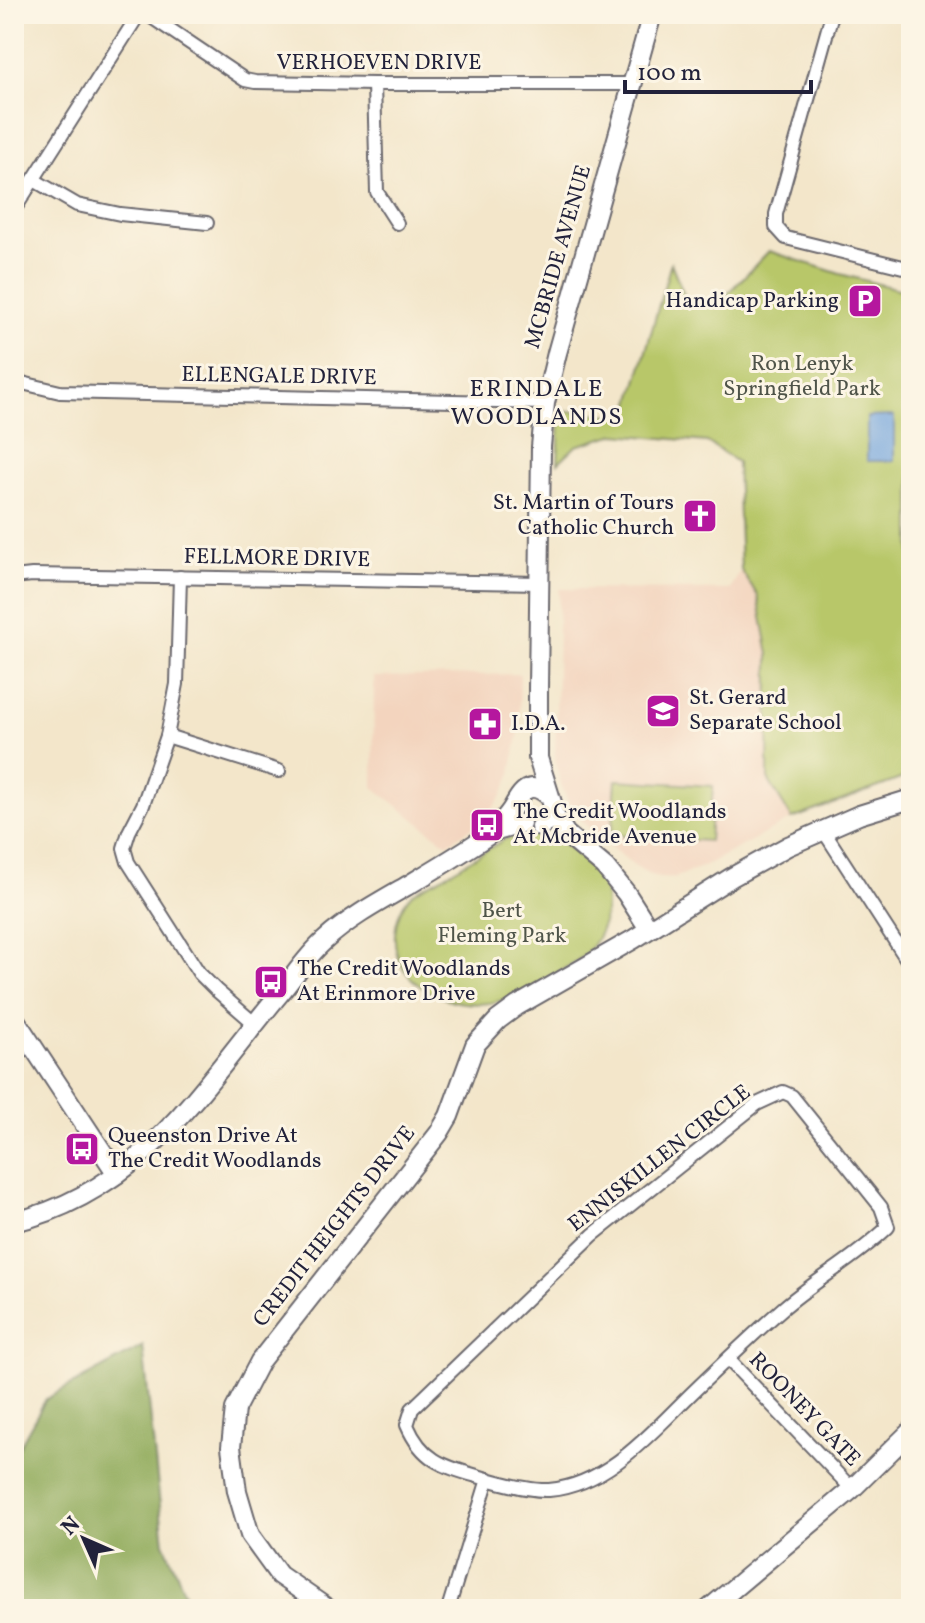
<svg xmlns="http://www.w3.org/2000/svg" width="925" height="1623" font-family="Vollkorn,serif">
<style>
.built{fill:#f3d4be}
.green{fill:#b8c769;stroke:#6d7452;stroke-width:2}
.forest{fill:#92ac5d;stroke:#5a674c;stroke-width:2}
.water{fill:#73a5de;stroke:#4a648c;stroke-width:2}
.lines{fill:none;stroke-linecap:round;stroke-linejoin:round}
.street-casing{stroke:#6b676d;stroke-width:16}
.secondary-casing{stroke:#6b676d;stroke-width:22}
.street{stroke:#fff;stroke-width:12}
.secondary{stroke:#fff;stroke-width:18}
.labels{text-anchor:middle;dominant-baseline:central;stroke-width:6;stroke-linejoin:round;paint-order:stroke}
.street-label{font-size:22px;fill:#22223b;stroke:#fcf5e5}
.poi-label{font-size:22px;fill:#22223b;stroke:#fcf5e5;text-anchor:start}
.park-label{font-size:22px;fill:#4f5449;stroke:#fcf5e5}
.neighbourhood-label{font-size:24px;letter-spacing:2px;fill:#22223b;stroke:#fcf5e5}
</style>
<rect width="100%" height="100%" fill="#fcf5e5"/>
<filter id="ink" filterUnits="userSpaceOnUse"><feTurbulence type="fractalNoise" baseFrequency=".0125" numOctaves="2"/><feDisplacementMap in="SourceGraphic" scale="16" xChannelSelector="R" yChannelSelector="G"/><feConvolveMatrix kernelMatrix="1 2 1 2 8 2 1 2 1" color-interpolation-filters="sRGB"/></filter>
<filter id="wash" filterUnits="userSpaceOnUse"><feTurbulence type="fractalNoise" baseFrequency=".006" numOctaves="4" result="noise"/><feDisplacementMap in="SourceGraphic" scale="32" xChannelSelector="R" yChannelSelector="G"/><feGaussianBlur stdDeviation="1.8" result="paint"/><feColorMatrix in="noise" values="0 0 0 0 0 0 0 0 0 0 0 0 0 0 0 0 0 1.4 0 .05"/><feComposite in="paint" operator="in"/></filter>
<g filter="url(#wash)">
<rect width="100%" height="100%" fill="#f3e6ca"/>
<!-- built -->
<g class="built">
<path d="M741 570 758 595 769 654 768 779 792 819 706 865 674 878H659L642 871 605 843 584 823 569 804 559 778 555 758 559 589 730 590Z"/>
<path d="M520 674 519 731 510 778 501 797 485 819 447 844 373 787 374 677Z"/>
</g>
<!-- green -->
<g class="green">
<path d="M769 251 840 274 906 291 907 319 911 347V775L792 819 768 779 769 654 758 596 741 570 737 462 707 442 616 434 576 446 558 463 560 410 627 417 671 263 685 297 716 306Z"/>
<path d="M616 780 713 786 709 841 612 835Z"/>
<path d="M535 833C558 837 565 844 582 858 586 862 592 866 596 870 614 896 606 933 585 954 576 964 561 970 550 977 520 995 495 1009 458 1002 423 995 393 972 395 934 396 921 401 905 411 895 418 889 429 884 437 880 460 866 482 853 505 839L521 834Z"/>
</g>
<!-- forest -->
<path class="forest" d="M143 1346 164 1543 192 1609H14V1456L46 1399Z"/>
<!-- water -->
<path class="water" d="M894 416V461H867V417Z"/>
</g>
<g filter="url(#ink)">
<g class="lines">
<!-- street casing -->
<g class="street-casing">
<g id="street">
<path d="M147 14 245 80 255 82 374 84H632"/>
<path d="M832 14 776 214V227L786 238 911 269"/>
<path d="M374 84 377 192 397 223"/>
<path d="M34 180 77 205 120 214 207 223"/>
<path d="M14 210 139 14"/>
<path d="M14 381 60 392 545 403"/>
<path d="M14 577 32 575 539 583"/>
<path d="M180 577 177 684 167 736 143 805 129 832 124 848 128 862 199 973 216 990 254 1023"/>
<path d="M167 736 279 771"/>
<path d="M823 830 911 966"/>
<path d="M783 1092 792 1096 881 1207 888 1227C855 1259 815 1280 782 1309 751 1336 722 1364 692 1393 653 1431 608 1485 549 1490 528 1491 497 1482 477 1476 442 1466 422 1460 407 1425L412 1409 593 1235 757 1104Z"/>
<path d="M728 1359 852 1489"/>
<path d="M448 1609 488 1479"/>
</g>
</g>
<!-- secondary casing -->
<g class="secondary-casing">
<g id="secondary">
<path d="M553 813 566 834 605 867 626 893 649 929"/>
<path d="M540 827 550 819 553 806 538 758V689L541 447 545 403 557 353 652 14"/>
<path d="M493 832C499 824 508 816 513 807 522 791 529 780 548 795"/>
<path d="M14 1018 117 1174"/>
<path d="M14 1222C143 1191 202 1086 281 992 295 975 307 956 324 941 348 919 377 903 405 887 435 869 464 852 493 832L521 824"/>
<path d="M328 1609 279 1575 250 1535 237 1491 231 1447 235 1409 260 1361 439 1133 449 1116 475 1045 498 1020 517 1006 634 939 732 877 788 846 859 815 911 799"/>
<path d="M709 1609 852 1489 911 1431"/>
</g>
</g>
<!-- street -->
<use href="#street" class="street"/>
<!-- secondary -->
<use href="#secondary" class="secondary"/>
</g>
</g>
<!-- icons -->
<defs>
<g id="parking-square" transform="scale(1.8)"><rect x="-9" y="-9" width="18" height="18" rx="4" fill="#b5179e" stroke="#fcf5e5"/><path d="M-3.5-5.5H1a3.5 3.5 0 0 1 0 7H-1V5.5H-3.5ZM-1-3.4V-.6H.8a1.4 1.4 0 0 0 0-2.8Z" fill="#fff"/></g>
<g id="church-square" transform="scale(1.8)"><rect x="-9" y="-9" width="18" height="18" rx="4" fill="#b5179e" stroke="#fcf5e5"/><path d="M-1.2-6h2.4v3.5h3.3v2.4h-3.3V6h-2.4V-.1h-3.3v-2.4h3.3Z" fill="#fff"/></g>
<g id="school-square" transform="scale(1.8)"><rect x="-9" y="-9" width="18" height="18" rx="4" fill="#b5179e" stroke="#fcf5e5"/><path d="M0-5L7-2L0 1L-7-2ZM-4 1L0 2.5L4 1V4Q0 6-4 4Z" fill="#fff"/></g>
<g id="pharmacy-square" transform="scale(1.8)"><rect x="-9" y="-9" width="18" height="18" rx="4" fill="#b5179e" stroke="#fcf5e5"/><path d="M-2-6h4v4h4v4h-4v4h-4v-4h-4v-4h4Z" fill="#fff"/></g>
<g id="bus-square" transform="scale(1.8)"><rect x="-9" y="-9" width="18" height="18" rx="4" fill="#b5179e" stroke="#fcf5e5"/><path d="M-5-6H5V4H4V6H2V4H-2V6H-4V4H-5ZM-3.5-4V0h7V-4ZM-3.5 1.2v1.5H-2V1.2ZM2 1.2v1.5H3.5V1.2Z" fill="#fff"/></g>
</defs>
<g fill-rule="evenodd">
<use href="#parking-square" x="865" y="301"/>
<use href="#church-square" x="700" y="516"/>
<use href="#school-square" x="663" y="711"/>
<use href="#pharmacy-square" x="485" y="724"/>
<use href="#bus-square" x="487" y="825"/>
<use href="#bus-square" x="271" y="982"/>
<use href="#bus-square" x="82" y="1149"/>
</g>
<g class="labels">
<!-- street labels -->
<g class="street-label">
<text x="379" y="63">VERHOEVEN DRIVE</text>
<text transform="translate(559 257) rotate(-74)">MCBRIDE AVENUE</text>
<text transform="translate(279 377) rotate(1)">ELLENGALE DRIVE</text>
<text transform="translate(277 559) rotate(1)">FELLMORE DRIVE</text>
<text transform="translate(660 1159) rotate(-38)">ENNISKILLEN CIRCLE</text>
<text transform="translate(335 1227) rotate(-52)">CREDIT HEIGHTS DRIVE</text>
<text transform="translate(804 1410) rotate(46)">ROONEY GATE</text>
</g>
<!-- poi labels -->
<g class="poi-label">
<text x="839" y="301" text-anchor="end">Handicap Parking</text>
<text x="674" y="503" text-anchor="end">St. Martin of Tours<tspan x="674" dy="25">Catholic Church</tspan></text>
<text x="689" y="698">St. Gerard<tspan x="689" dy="25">Separate School</tspan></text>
<text x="511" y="724">I.D.A.</text>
<text x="513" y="812">The Credit Woodlands<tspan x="513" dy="25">At Mcbride Avenue</tspan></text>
<text x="297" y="969">The Credit Woodlands<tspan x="297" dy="25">At Erinmore Drive</tspan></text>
<text x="108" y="1136">Queenston Drive At<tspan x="108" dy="25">The Credit Woodlands</tspan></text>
</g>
<!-- park labels -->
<g class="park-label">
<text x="802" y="364">Ron Lenyk<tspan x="802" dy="25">Springfield Park</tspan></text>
<text x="502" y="911">Bert<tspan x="502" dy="25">Fleming Park</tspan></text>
</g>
<!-- neighbourhood labels -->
<g class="neighbourhood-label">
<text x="537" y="390">ERINDALE<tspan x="537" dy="28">WOODLANDS</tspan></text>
</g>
</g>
<!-- margin -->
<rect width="925" height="1623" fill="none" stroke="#fcf5e5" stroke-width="48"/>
<!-- north arrow -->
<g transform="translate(84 1539) rotate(315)" stroke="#fcf5e5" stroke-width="6" paint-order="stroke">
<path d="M0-6L14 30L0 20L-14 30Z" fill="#22223b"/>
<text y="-12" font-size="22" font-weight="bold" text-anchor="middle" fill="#22223b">N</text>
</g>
<!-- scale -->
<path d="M625 80v12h186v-12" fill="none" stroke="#22223b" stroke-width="4"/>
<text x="637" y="80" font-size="24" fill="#22223b" stroke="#fcf5e5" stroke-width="6" paint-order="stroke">100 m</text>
</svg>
